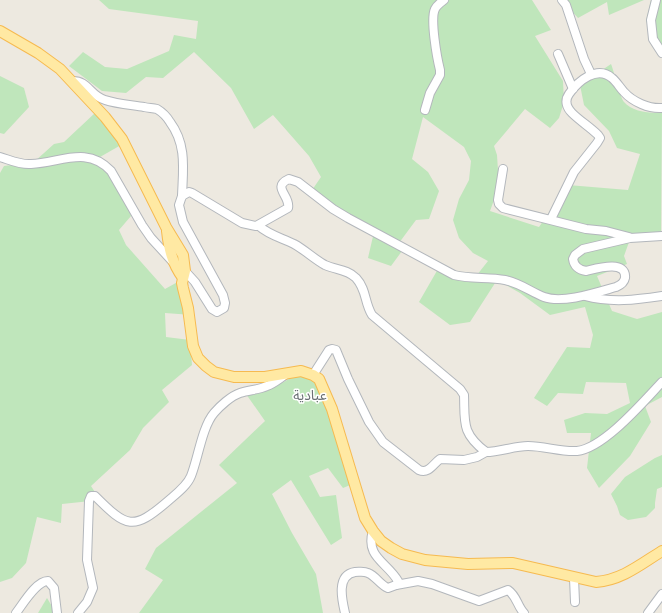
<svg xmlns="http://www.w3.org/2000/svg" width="662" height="613" font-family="Cabin,'Noto Sans Arabic',sans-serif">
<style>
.green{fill:#bfe6bb}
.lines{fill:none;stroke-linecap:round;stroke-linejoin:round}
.minor-casing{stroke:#b3b7bc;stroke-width:10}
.major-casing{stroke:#f6ba50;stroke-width:12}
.minor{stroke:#fff;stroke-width:8}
.major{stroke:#ffe9a3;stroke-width:10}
.labels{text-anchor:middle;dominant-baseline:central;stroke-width:3;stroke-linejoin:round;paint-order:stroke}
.quarter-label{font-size:14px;fill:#6a7074;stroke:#fff}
</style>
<rect width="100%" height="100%" fill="#ede9e0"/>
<!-- green -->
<g class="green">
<path d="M99 0H532L551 30 535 36 563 81 564 102 559 118 550 128 525 109 494 146 497 155 499 186 490 211 539 227 568 185 628 190 640 154 617 148 609 131 584 105 580 85 611 64C614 71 620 97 624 102 633 112 650 114 662 112L661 240 629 242 624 256 627 264 597 276 612 311 637 319 662 312V397L645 406 651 422 630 456 599 488 587 468 591 433H567L564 420 585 413 607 414 630 403 626 383 586 382 583 394 558 393 547 406 534 398 567 347 590 348 593 335 585 307 550 315 520 293 497 280 470 322 450 325 419 302 438 269 473 280 488 261 473 253 459 238 453 220 459 199 469 180 471 161 464 147 423 117 412 159 428 172 439 191 429 219 416 220 396 247 402 251 391 266 368 258 374 232 310 193 321 177 309 156 273 115 254 129 231 88 194 52 163 78 146 77 126 93 102 91 69 66 83 52 105 67 127 69 169 51 174 35 196 39 198 21 109 9Z"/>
<path d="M562 0H644L609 15 607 2 578 18Z"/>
<path d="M651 0H662V48L646 21Z"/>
<path d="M0 76 24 88 29 107 4 134 0 133Z"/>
<path d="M95 113 121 145 100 157 120 187 131 216 119 230 126 245 165 289 183 279 192 315 165 313 166 337 190 340 192 365 162 390 169 402 143 428 130 450 91 486 100 500 62 504 61 523 37 517 26 563 12 578 0 582V173L4 166 34 162 54 144 64 142Z"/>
<path d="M301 375 319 381 355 483 343 488 328 468 309 476 320 497 336 495 342 538 331 545 291 480 272 494 292 533 316 574 323 613H139L163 580 145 569 156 548 237 483 219 465 265 421 246 394 284 382 292 377Z"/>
<path d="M662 455V487L657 489 655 503V508L646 517 628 520 620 515 617 506 611 494 625 477 655 458Z"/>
<path d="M47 598 56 613H38Z"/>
</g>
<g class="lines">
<!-- minor casing -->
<g class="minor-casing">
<g id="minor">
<path d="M562 0 566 5 584 59 591 74"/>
<path d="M656 0 651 20 653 39 662 53"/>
<path d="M558 54 573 89"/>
<path d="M72 81C88 80 90 96 105 100 117 104 132 105 144 107 148 108 153 108 157 109 162 112 167 117 170 122 187 145 183 169 182 196"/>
<path d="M425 110 430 93 440 75V70C437 58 430 19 435 9 437 5 440 3 444 0"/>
<path d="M0 157C10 160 20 165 31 164 60 163 87 145 111 171L142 225 151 238 173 262"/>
<path d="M503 169 498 200 499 204 503 208 586 229 606 231 629 237"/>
<path d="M551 219 574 172 597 143 600 138 598 135C590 127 580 121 572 113 567 108 564 101 569 94 578 81 597 65 612 78 617 82 620 88 624 92 633 102 649 109 662 108"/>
<path d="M259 226C269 235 282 238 294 244 305 250 314 259 325 265 336 270 347 269 356 278 367 290 364 302 372 315L460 389 464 395C465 422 461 433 486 452 500 452 514 446 528 446 545 446 560 452 577 451 604 448 643 402 662 382"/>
<path d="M185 271 195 282 212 309 217 312 224 308 225 303 223 295 183 222 179 205 182 196 189 192 192 193 242 223 256 226 288 208C291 196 271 187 289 179L298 182 333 209 348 218 454 275C470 279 488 277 505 280 520 283 531 292 544 297 563 304 598 292 616 287 621 285 624 283 625 278 627 259 595 269 586 271 579 270 574 266 573 259L575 255 583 249 630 238 662 236"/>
<path d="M585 296C611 303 636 300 662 296"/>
<path d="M313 375 329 350 332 349 336 350 348 379 369 422 383 442 419 470C429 474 433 464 440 459L464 460 477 457 486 452"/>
<path d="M574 578 575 602"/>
<path d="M396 585 418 581 432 584 479 601 508 590C517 596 517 606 524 613"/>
<path d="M16 613C23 604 36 581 48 581L54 588 57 613"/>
<path d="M78 613 87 602 93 588 87 560 89 501 91 496H95C127 528 133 531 168 501 176 494 187 486 191 476 198 459 202 427 214 413 220 406 231 396 240 393 249 390 258 390 267 386 273 384 279 379 285 375"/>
<path d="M345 613C342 600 336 575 355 572 360 572 364 571 368 573 376 576 380 585 388 588L396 585 398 581C387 562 365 557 373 531"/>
<path d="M648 613 662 594"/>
</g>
</g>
<!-- major casing -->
<g class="major-casing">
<g id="major">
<path d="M0 31 38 53 60 69 105 117 122 139 166 227 183 255 185 271 182 283 183 288 188 308 193 346 198 358 206 366 214 372 234 377H265L301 371 313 375 319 379 332 409 365 518 373 531 381 541 391 548 402 554 425 560 468 564 513 563 596 582C622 580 641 564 662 551"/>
<path d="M167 231C169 249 172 263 183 278"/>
</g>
</g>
<!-- minor -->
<use href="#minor" class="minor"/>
<!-- major -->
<use href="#major" class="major"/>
</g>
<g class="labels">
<!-- quarter labels -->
<g class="quarter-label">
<text x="310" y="395">عبادية</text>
</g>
</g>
</svg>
